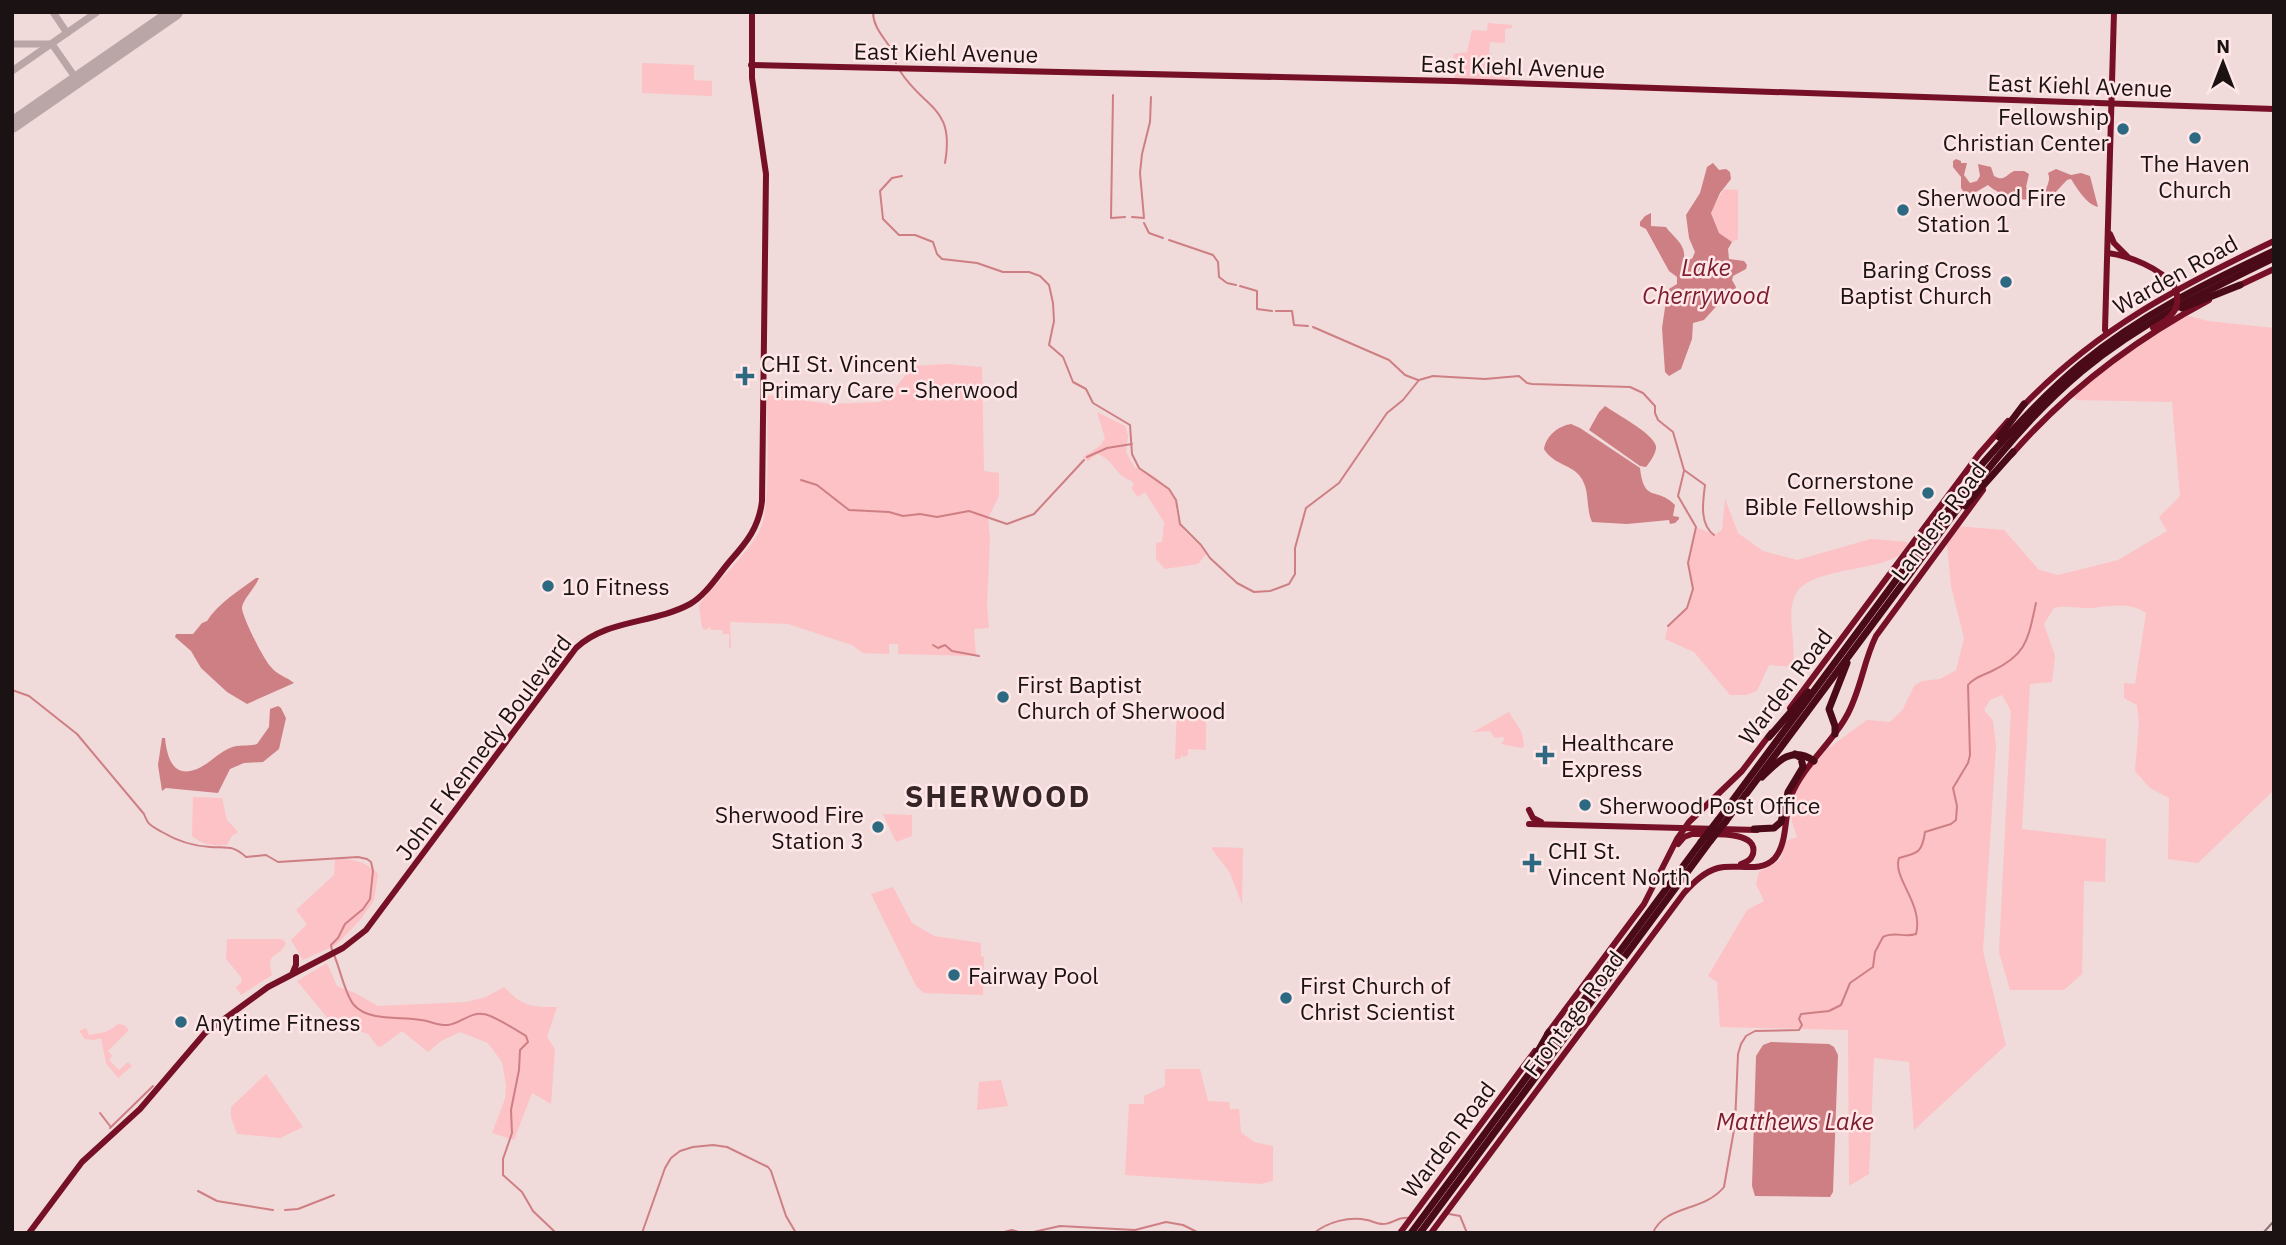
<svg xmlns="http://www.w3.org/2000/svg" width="2286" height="1245" font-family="'IBM Plex Sans',sans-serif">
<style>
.green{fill:#fcc2c5}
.water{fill:#ce7f84}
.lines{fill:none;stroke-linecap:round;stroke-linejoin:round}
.stream{stroke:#ce7f84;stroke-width:2}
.taxiway{stroke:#baa6a7;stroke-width:7}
.runway{stroke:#baa6a7;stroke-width:16}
.major{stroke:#761027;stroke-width:6}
.highway{stroke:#4b0a17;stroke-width:7}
.rail{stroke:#837374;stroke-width:2}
.major-bridge{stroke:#761027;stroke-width:6}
.highway-bridge{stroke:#4b0a17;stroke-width:7}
.poi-dot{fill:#2d6a81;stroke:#ffe7e8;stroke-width:2.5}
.labels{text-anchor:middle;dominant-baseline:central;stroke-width:5;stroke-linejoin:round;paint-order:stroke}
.street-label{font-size:23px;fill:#1a1213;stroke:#ffe7e8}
.poi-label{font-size:23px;fill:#1a1213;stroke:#ffe7e8;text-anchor:start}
.water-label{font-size:24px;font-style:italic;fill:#7b1d2e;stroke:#ffe7e8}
.district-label{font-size:30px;font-weight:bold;letter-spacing:2px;fill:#362526;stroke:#ffe7e8}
</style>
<rect width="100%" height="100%" fill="#f1dada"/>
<!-- green -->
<g class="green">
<path d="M1488 23 1512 25V28L1505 29V43L1490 42 1489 53 1491 54 1492 62 1510 66V80L1455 78 1453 54 1467 52 1472 30 1487 31Z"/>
<path d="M642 63 694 65V80L712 81V96L642 93Z"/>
<path d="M1724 189 1738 190V239L1732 242 1719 233 1711 211Z"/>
<path d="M2185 315 2208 321 2274 328V790L2198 863 2168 859 2169 798 2150 788 2135 771 2139 723 2137 705 2124 698V683L2135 684 2146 613C2129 602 2112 606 2093 608 2079 609 2067 605 2054 608L2044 624 2055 656 2052 682 2030 684 2022 829 2106 839 2105 882 2084 881 2082 974 2064 990H2010L1999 952 2011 711 2002 695 1990 700 1984 710 1993 721 1996 746 1983 951 2006 1045 1914 1130 1909 1062 1874 1058 1869 1174 1849 1186 1848 1030 1720 1027 1717 982 1708 976 1747 910 1764 901 1756 884 1759 872 1780 860 1786 841 1797 837 1792 822 1791 796 1819 755 1867 720 1890 722 1903 709 1914 686 1922 681 1940 679 1956 670 1964 638 1951 586 1947 544 1956 526 2004 530 2039 570 2058 575 2118 560 2167 531 2159 517 2180 496 2172 402 2077 400 2072 396 2137 346Z"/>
<path d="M947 364 982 367 984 471 999 473V496L988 518 990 537 987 606 989 628 974 629 976 656 898 654V644H889V654L863 653 852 645 788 624 730 622 731 649 729 648V634H723L722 630H711L710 627 706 630 702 628 699 606 701 602C718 581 748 553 760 530 771 507 767 425 767 395L830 404 880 402 887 398 913 366Z"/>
<path d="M1097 412 1125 426 1128 436 1126 452 1135 468C1148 469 1168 485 1174 497 1178 505 1175 516 1180 524 1186 536 1199 543 1207 553L1198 564 1165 569 1156 559V543L1162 542 1164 522 1145 492 1138 497 1131 488 1134 485 1132 481C1116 477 1113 458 1097 454L1088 461 1083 457 1101 445 1105 438Z"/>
<path d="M1725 499 1738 533 1763 551 1797 560 1871 539 1908 542C1906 547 1903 553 1899 555 1877 571 1813 568 1797 592 1784 613 1798 644 1792 667L1769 665 1757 691 1746 695H1730L1694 652 1665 639 1668 626 1687 608 1693 589 1688 563 1696 527 1714 535 1722 530Z"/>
<path d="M1177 709 1206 711V750L1188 749V755L1183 757 1182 754 1180 759H1175Z"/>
<path d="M1509 712 1522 733 1524 746 1522 748 1501 744 1505 739 1503 737 1495 738 1490 731 1473 732Z"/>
<path d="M193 797 222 798 227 820 238 832 232 836 227 845C212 846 203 845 192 836Z"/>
<path d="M883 814 912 815V836L896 842Z"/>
<path d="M1213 847 1243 848 1242 904 1230 873 1212 849Z"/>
<path d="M335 859C353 859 366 861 378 874L374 900 360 920 336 945 303 960 291 940 307 924 296 910 334 875Z"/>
<path d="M893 887 912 923 934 936 981 943V956L984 957 983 995 924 993 916 986 871 894Z"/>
<path d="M227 939H282L286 943C280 959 265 950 272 975L241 995 236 987 242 982 241 977 226 959Z"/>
<path d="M327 963 337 986 355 993 378 1006 467 1002 486 997 504 987C523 1006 529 1007 557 1007L547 1037 555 1049 551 1104 532 1093 514 1140 492 1133 505 1099 506 1085 502 1062 488 1043 460 1032 441 1041 428 1052 402 1031 382 1046 378 1047 368 1034 330 1021 297 981Z"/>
<path d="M118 1024 124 1025 129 1030 108 1051 112 1056 109 1060 119 1070 128 1062 132 1066 118 1078 106 1063 101 1038 94 1040 85 1039 79 1031 86 1028 89 1035C103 1032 106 1034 118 1024Z"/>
<path d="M1165 1069H1200L1208 1101 1229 1102 1230 1109H1239L1241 1132 1254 1142 1273 1146V1181L1261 1184 1125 1175 1129 1104H1144V1096L1165 1086Z"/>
<path d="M266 1074 303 1127 280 1138 237 1134 231 1117V1107Z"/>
<path d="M1001 1080 1008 1106 977 1110 979 1082Z"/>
</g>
<!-- water -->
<g class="water">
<path d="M1956 159 1961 161V163H1967L1964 175 1970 183 1977 181 1980 176 1978 164 1991 167 1994 176C2004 182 2006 175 2014 171H2024L2029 174 2026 187 2032 195V199C2020 202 1996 193 1988 185L1976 192 1965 194 1961 188V177L1953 167V161Z"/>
<path d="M1713 163 1719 170 1726 169 1730 172 1731 179 1720 193 1711 213 1719 233 1732 242 1728 249 1729 259 1744 261 1747 265 1746 269 1733 276 1732 280 1736 287 1732 299 1722 300 1704 320 1693 323 1692 339 1681 369 1669 376 1665 372 1662 328 1667 294 1669 289 1677 284V277L1669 271 1646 229 1640 226V222L1645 216 1651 213V226L1666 227C1673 237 1686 244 1684 258L1692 259 1695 252 1689 238 1686 215 1700 193 1707 167Z"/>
<path d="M2056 169 2071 175 2081 173 2090 176 2098 207C2086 204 2077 188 2071 179L2067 180 2051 197 2046 196C2044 187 2052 182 2048 173Z"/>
<path d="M1605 406C1616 414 1653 433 1656 446 1657 452 1650 462 1646 467L1640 466 1589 430 1599 412Z"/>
<path d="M1571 424 1580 428 1640 468C1644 504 1657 486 1675 505L1673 516 1679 517V519L1675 523 1670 524 1669 520 1627 524 1592 522C1585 507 1591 489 1579 475 1569 464 1553 464 1544 449 1546 436 1558 426 1571 424Z"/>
<path d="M256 578H259C255 588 244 598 242 607 241 615 264 660 271 667 277 675 287 677 294 683L247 704 227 692 201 668 191 651 175 637 176 634H193L202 623 207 621C218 603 240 590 256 578Z"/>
<path d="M278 706 281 708 286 718 279 749 263 762 244 763 230 769 218 793 166 788 162 791 158 765 162 738H165C167 756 172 779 197 769 209 764 218 753 230 748 239 744 248 747 257 744L269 727 270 709Z"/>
<path d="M1771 1042 1829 1044 1834 1047 1838 1055 1833 1192 1830 1197 1755 1196 1752 1186 1756 1056 1763 1045Z"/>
</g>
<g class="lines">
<!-- stream -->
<g class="stream">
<path d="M873 12C873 33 894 44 896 63"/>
<path d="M900 71C925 110 955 106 945 163"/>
<path d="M1113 95 1111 218 1125 217"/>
<path d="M902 176 892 178 880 191 883 219 899 235H915L933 242 937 254 942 259 977 263 1003 272H1029L1040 276 1049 285 1053 303 1054 321 1049 345 1063 357 1073 382 1086 389 1093 403 1130 425 1132 454 1139 468 1169 489 1176 500 1180 524 1201 545 1210 558 1237 583 1254 592 1270 591 1289 584 1295 574V548L1306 508 1339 483 1387 413 1403 400 1419 380 1433 376 1485 379 1519 376 1527 383 1532 384 1630 387 1643 393 1655 406V413L1658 420 1673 432 1684 470 1705 485C1703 501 1699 524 1714 535"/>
<path d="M1132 217 1144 218 1140 173 1142 154 1150 122 1151 97"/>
<path d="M1144 223 1149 233 1163 238"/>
<path d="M1169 240 1213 255 1218 262 1219 277 1227 283 1236 285"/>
<path d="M1240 286 1257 291V309L1272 311"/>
<path d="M1276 311H1292L1294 325 1308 326"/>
<path d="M1313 327 1389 360 1405 375 1418 380"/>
<path d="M1087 457 1107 448 1132 444"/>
<path d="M801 480 817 485 849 510 889 512 903 516 920 514 937 517 969 511 1007 524 1034 514 1084 460"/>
<path d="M1668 626 1687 608 1693 589 1688 563 1696 527 1678 496 1684 471"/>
<path d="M933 645 938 648 945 645 952 651 979 656"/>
<path d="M12 690 29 696 77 734 144 814C149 827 151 825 162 832 177 841 193 846 210 847 228 848 233 845 246 857L266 855 278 862 358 857 367 859 371 862 373 871 370 899 363 909 345 924 338 938 331 945 332 950"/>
<path d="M334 955C340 968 345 995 354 1005 369 1022 401 1016 421 1020 430 1021 439 1026 448 1025 460 1024 470 1012 483 1014 491 1014 518 1031 526 1036L528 1042 520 1050 519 1070 511 1110 512 1133 503 1159V1175L522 1192 533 1211 556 1233"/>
<path d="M100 1113 110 1126"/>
<path d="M110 1128 153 1086"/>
<path d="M198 1191 217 1201 273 1210"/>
<path d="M285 1210 298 1209 334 1195"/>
<path d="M1449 1214 1460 1216 1467 1233"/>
<path d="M642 1233 665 1168 671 1158 680 1151 693 1147 713 1145 727 1147 768 1167 771 1171 786 1216 796 1233"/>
<path d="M1000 1233 1012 1230 1022 1233"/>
<path d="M1029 1233 1060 1226 1135 1230 1166 1222 1183 1225 1199 1233"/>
<path d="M1314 1233C1328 1222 1349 1216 1367 1220 1372 1221 1377 1224 1383 1224 1393 1224 1398 1216 1409 1218"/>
<path d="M1653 1233C1664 1205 1704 1212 1724 1187L1735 1124 1738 1054 1741 1044 1746 1036 1755 1031 1799 1030 1802 1025 1799 1019 1801 1014 1829 1011 1841 1005 1850 983 1873 967 1875 952 1883 937C1894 931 1905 938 1916 934 1924 904 1892 878 1899 858 1918 853 1922 853 1925 832L1951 824 1956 820 1957 806 1953 788 1968 763 1970 755 1968 685C1974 677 1984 675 1992 671 2028 654 2028 638 2036 603"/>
</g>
<!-- taxiway -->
<g class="taxiway">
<path d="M53 12 67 33"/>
<path d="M12 44H52L77 80"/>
<path d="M12 71 97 12"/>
</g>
<!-- runway -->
<path class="runway" d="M12 125 175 12"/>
<!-- major -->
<g class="major">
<path d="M751 65 1453 81 2274 109"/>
<path d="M2110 234 2114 243 2127 256"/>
<path d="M2108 253C2130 256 2160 268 2174 286"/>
<path d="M2238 286 2274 269"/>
<path d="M2107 333 2105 330 2114 12"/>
<path d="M2023 406C2098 328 2178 287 2274 241"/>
<path d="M2012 454C2068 390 2134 340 2209 300"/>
<path d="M1790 708 1979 454 2008 421"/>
<path d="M1529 810 1533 818 1541 822"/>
<path d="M1529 824 1757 830"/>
<path d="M1678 844 1684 837 1692 834C1707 835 1759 829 1753 854 1751 860 1747 862 1741 864"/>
<path d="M293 972 296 965V957"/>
<path d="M1547 1034 1644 904 1677 839 1689 822 1742 771 1771 733"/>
<path d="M29 1233 82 1162 140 1109 205 1033 268 987 343 948 366 930 576 648C607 619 653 624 690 604 706 595 718 575 730 561 747 542 759 527 762 501L766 174 752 78V12"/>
<path d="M1400 1233 1535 1051"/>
<path d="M1431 1233 1684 893C1694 882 1704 872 1718 868 1736 863 1761 874 1775 858 1788 842 1784 815 1791 796 1803 766 1831 744 1846 717 1861 691 1863 662 1876 636L1983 490"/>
</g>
<!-- highway -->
<g class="highway">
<path d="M2182 308 2240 285"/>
<path d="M1999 437 2024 404"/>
<path d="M1965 506 2013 452"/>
<path d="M1835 734V726L1829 709 1847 663"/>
<path d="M1769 737 1808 692"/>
<path d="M1762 777C1777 762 1792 745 1814 761"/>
<path d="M1718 820 1983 463C2014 428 2045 394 2081 364 2139 316 2206 283 2274 251"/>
<path d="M1726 821C1784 742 1843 664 1901 586 1957 510 2009 432 2082 371 2140 323 2206 291 2274 258"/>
<path d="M1754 829 1774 828 1781 822 1788 792 1803 767 1801 758 1795 754"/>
<path d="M1530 1065 1549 1032"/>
<path d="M1411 1233 1701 842"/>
<path d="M1420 1233 1711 840"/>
</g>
<!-- rail -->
<path class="rail" d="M2263 1233 2274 1221"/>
<!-- major-bridge -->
<path class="major-bridge" d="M2153 328C2171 319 2184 307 2174 286"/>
<!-- highway-bridge -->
<g class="highway-bridge">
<path d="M1711 840 1726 821"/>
<path d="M1701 842 1718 820"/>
</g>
</g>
<!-- markers -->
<g class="poi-dot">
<circle cx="2123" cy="129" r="7"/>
<circle cx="2195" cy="138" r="7"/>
<circle cx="1903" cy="210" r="7"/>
<circle cx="2006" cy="282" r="7"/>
<path d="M741.5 365.5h7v7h7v7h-7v7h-7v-7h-7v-7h7z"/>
<circle cx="1928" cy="493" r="7"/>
<circle cx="548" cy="586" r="7"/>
<circle cx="1003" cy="697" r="7"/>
<path d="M1541.5 744.5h7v7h7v7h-7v7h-7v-7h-7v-7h7z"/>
<circle cx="1585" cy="805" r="7"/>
<circle cx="878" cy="827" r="7"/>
<path d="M1528.5 852.5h7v7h7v7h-7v7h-7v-7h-7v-7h7z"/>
<circle cx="954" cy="975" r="7"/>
<circle cx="1286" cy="998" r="7"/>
<circle cx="181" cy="1022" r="7"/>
</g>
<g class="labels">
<!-- street labels -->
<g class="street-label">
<text transform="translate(946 52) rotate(1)">East Kiehl Avenue</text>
<text transform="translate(1513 66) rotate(2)">East Kiehl Avenue</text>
<text transform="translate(2080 85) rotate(2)">East Kiehl Avenue</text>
<text transform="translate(2175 274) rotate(-29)">Warden Road</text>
<text transform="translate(1938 521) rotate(-53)">Landers Road</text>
<text transform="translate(1785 686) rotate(-53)">Warden Road</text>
<text transform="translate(483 747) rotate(-53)">John F Kennedy Boulevard</text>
<text transform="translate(1573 1013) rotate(-53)">Frontage Road</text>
<text transform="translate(1448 1139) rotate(-53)">Warden Road</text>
</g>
<!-- poi labels -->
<g class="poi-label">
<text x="2109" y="116" text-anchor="end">Fellowship<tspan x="2109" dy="26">Christian Center</tspan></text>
<text x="2195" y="163" text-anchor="middle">The Haven<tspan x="2195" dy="26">Church</tspan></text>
<text x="1917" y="197">Sherwood Fire<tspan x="1917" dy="26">Station 1</tspan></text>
<text x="1992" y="269" text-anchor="end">Baring Cross<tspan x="1992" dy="26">Baptist Church</tspan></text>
<text x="761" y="363">CHI St. Vincent<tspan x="761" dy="26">Primary Care - Sherwood</tspan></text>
<text x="1914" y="480" text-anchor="end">Cornerstone<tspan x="1914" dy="26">Bible Fellowship</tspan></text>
<text x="562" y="586">10 Fitness</text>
<text x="1017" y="684">First Baptist<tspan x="1017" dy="26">Church of Sherwood</tspan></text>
<text x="1561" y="742">Healthcare<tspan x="1561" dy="26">Express</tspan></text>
<text x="1599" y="805">Sherwood Post Office</text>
<text x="864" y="814" text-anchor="end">Sherwood Fire<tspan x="864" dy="26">Station 3</tspan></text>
<text x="1548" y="850">CHI St.<tspan x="1548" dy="26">Vincent North</tspan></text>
<text x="968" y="975">Fairway Pool</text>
<text x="1300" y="985">First Church of<tspan x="1300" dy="26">Christ Scientist</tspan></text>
<text x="195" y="1022">Anytime Fitness</text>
</g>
<!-- water labels -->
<g class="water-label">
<text x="1706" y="267">Lake<tspan x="1706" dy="28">Cherrywood</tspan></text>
<text x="1795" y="1121">Matthews Lake</text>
</g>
<!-- district labels -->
<g class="district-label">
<text x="998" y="795">SHERWOOD</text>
</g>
</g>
<!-- border -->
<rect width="2286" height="1245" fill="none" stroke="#1a1213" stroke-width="28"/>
<!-- north arrow -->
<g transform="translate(2223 63)" stroke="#ffe7e8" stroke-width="5" paint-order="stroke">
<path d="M0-5L12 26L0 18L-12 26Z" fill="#1a1213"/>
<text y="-10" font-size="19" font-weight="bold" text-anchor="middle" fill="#1a1213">N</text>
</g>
</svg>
